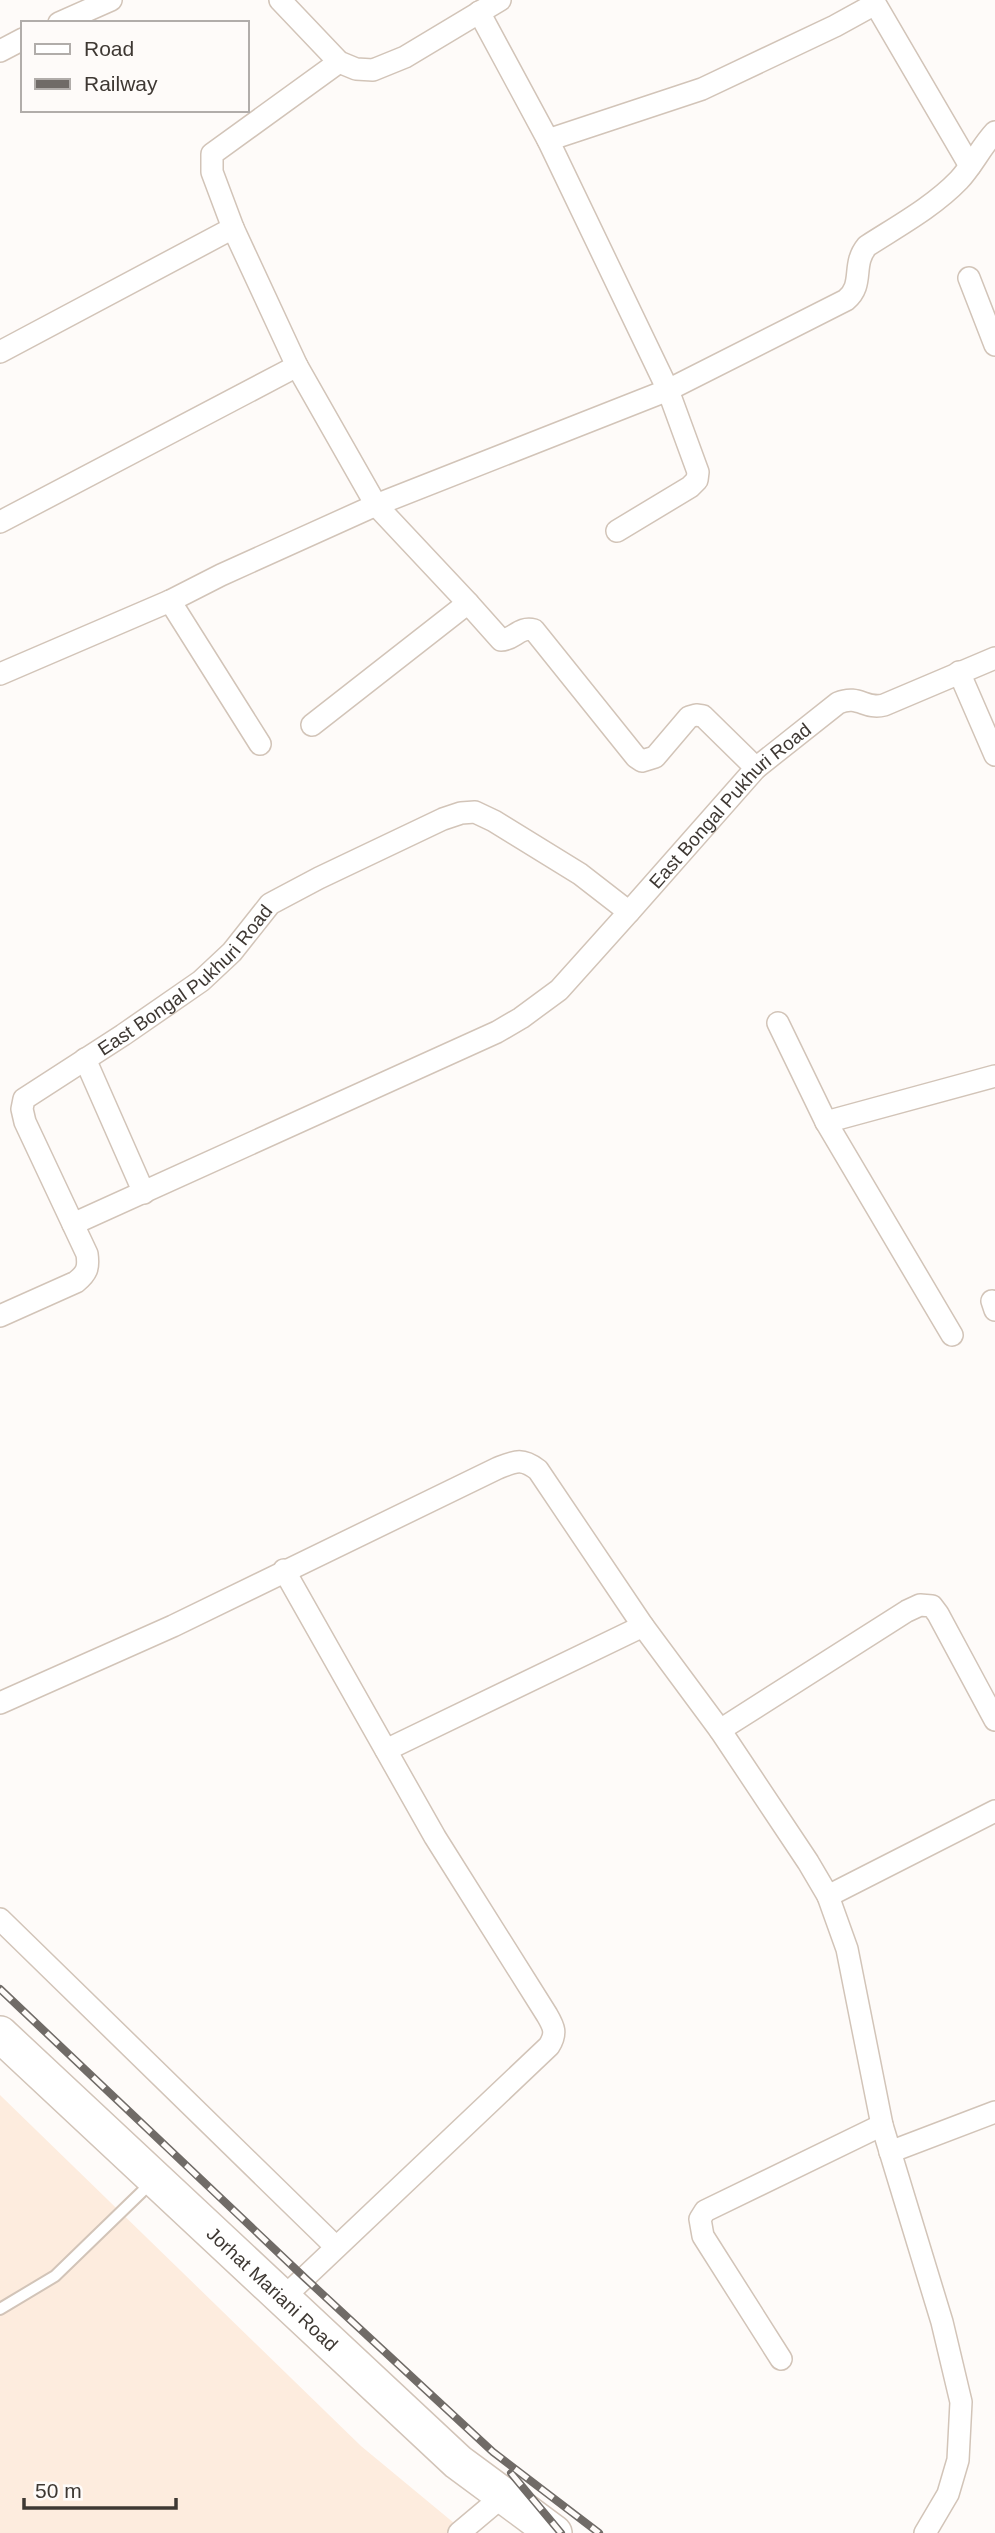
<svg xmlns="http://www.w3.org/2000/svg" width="995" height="2533" font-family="Arial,sans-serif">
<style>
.built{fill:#fdecde}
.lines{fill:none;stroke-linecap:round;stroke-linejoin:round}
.service-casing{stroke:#d2c4b8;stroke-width:14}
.minor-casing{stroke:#d2c4b8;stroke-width:24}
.trunk-casing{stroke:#d2c4b8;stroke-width:38}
.service{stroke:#fff;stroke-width:10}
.minor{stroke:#fff;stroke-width:21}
.trunk{stroke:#fff;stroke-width:35}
.rail-casing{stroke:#706b67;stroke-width:8}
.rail{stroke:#fefbf9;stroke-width:5;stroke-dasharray:16;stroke-linecap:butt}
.labels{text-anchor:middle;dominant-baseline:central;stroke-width:5;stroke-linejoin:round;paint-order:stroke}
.street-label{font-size:19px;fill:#3e3833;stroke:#fefbf9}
</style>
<rect width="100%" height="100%" fill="#fefbf9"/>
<!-- built -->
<path class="built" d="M0 2095 361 2446 466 2533H0Z"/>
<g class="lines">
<!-- service casing -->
<g class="service-casing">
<path id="service" d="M0 2309 55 2276 152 2182"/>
</g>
<!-- minor casing -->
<g class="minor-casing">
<g id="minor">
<path d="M280 0 339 62 356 69 373 70 405 57 500 0"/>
<path d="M873 0 970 166"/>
<path d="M479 12 548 140 668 390 698 472 697 480 690 487 617 531"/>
<path d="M59 23 111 0"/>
<path d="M0 51 23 39"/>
<path d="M548 140 702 89 835 26 875 4"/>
<path d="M233 228 297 366 376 505 468 603"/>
<path d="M969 278 995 345"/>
<path d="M0 352 233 228 212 172V154L339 62"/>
<path d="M0 522 297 366"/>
<path d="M170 601 260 744"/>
<path d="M959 672 995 755"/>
<path d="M0 674 170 601 221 575 376 505 668 390 846 300C865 284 851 265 867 246 898 226 933 207 959 180 973 165 981 147 995 132"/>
<path d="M312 725 468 603 501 640C514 640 519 626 534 630L636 757 642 761 655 757 689 717 696 715 703 716 756 768"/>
<path d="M778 1023 826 1122 952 1335"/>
<path d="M85 1059 144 1193"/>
<path d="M826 1122 995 1076"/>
<path d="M73 1224 497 1032 521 1018 559 990 629 912"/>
<path d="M992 1301 995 1310"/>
<path id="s1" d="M0 1316 76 1282C87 1273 89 1268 87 1254L25 1122 22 1109 24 1099 123 1035 201 981 232 952 270 904 319 878 443 819 461 813 475 812 494 821 580 874 629 912 756 768 838 703C859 694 865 710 884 705L995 658"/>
<path d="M0 1703 173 1626 498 1468C516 1461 522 1458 538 1470L643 1626 720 1730 808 1862 828 1896 847 1949 882 2125 942 2322 961 2402 958 2460 948 2494 925 2533"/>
<path d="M720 1730 907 1611 920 1605 932 1606 938 1614 995 1720"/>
<path d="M386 1750 643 1626"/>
<path d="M828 1896 995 1811"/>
<path d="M0 1919 336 2247"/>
<path d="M890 2152 995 2112"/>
<path d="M282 2299 549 2046C557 2033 554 2027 547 2015L435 1837 284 1570"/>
<path d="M781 2359 703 2236 700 2219 705 2211 882 2125"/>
<path d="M459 2533 503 2496"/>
</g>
</g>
<!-- trunk casing -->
<g class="trunk-casing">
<g id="trunk">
<path id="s2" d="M0 2034 458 2462 554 2533"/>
</g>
</g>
<!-- service -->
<use href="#service" class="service"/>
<!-- minor -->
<use href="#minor" class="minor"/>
<!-- trunk -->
<use href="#trunk" class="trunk"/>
<!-- rail casing -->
<g class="rail-casing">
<g id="rail">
<path d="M0 1989 305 2278 493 2452 599 2533"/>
<path d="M511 2473 561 2533"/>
</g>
</g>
<!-- rail -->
<use href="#rail" class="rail"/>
</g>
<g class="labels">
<!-- street labels -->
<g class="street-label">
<text stroke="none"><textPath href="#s1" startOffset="1158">East Bongal Pukhuri Road</textPath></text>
<text stroke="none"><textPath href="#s1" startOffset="486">East Bongal Pukhuri Road</textPath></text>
<text stroke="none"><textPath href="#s2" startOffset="373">Jorhat Mariani Road</textPath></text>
</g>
</g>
<!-- legend -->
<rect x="21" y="21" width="228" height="91" fill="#fefbf9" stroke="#b1adaa" stroke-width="2"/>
<rect x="35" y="44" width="35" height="10" fill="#ffffff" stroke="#b1adaa" stroke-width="2"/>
<text x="84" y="56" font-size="21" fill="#3e3833">Road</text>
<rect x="35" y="79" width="35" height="10" fill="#706b67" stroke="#b1adaa" stroke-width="2"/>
<text x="84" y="91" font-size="21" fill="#3e3833">Railway</text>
<!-- scale -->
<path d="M24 2498v10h152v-10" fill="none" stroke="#3e3833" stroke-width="3.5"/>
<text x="35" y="2498" font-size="21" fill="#3e3833" stroke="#fefbf9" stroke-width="5" paint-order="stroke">50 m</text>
</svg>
